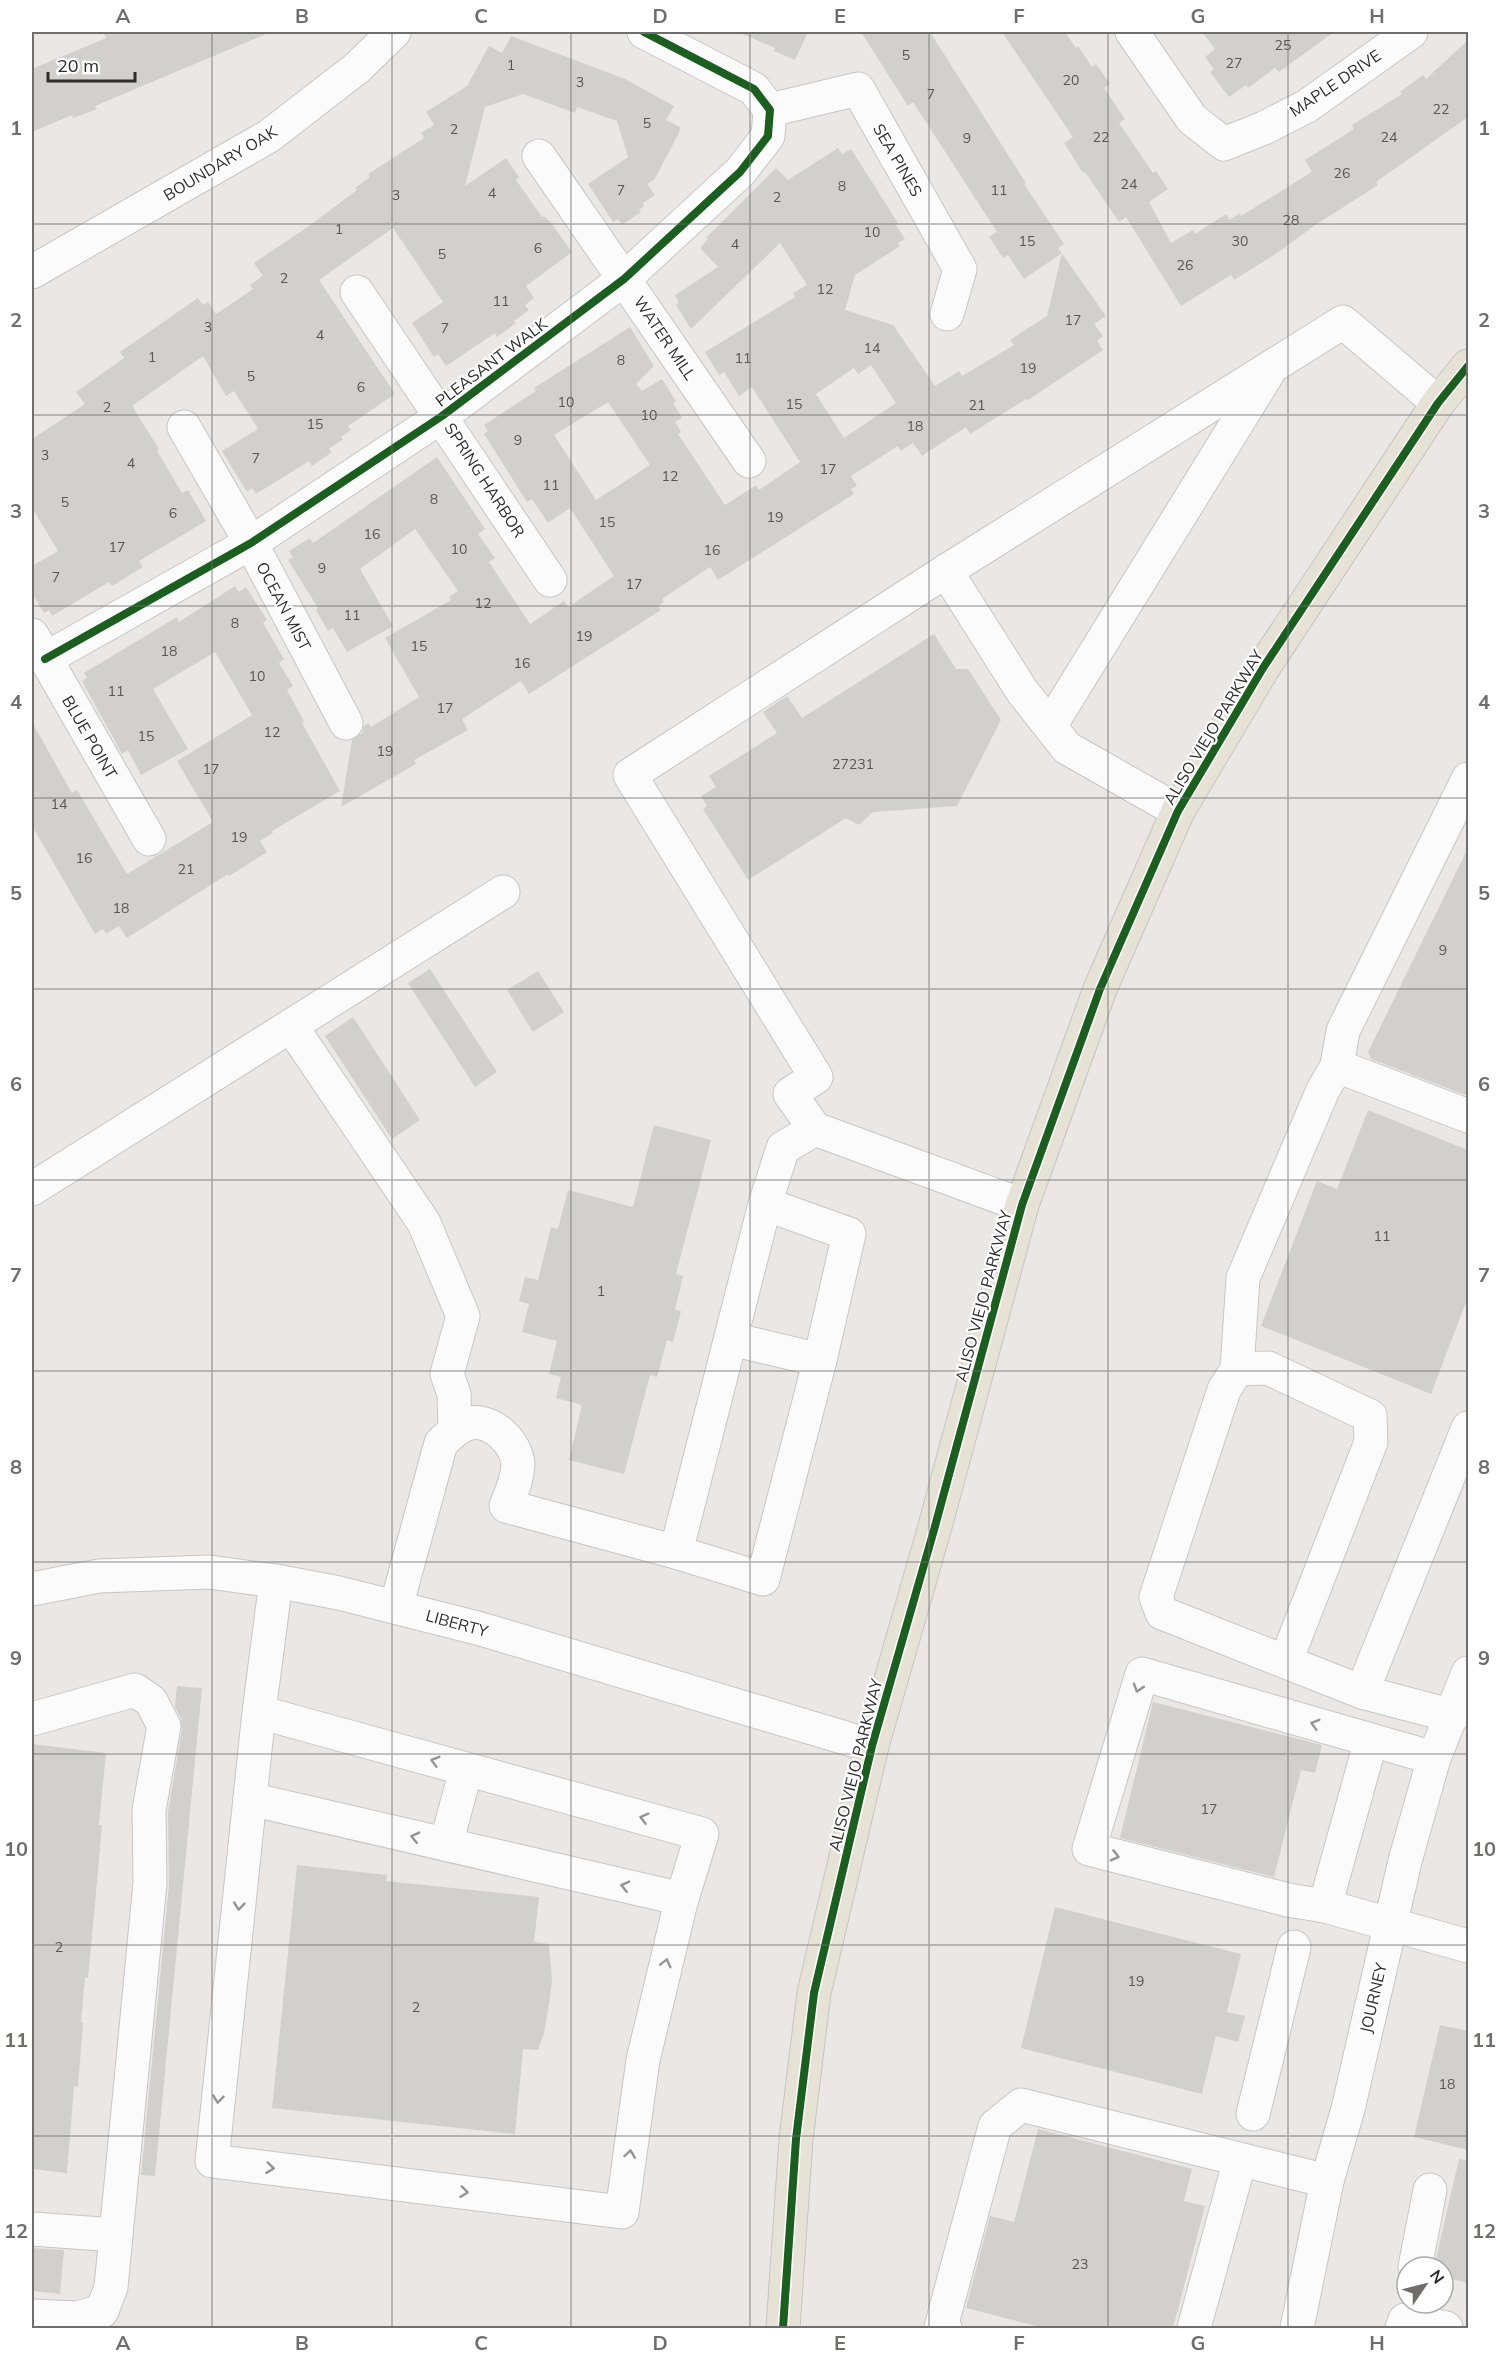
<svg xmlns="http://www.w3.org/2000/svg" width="1500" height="2360" font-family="Mulish,sans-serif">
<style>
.building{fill:#d2d0cd;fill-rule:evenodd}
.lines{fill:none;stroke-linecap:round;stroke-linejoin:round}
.minor-casing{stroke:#c7c6c6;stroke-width:35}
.major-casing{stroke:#c6c4c3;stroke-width:35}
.minor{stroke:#fcfbfb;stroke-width:33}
.major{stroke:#e7e2d6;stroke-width:33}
.cycleway-casing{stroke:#fff;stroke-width:11}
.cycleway{stroke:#1b5e20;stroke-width:8}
.oneway{stroke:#949494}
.grid{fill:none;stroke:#706e6d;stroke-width:1.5;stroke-opacity:0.55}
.labels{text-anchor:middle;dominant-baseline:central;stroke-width:4.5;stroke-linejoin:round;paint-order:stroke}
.number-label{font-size:14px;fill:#575656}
.street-label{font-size:16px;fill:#2d2d2d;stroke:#fff}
.neatline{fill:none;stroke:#706e6d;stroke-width:2}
.grid-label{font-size:20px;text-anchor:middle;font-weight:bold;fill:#706e6d}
</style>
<rect width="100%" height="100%" fill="#ebe7e4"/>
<!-- building -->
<g class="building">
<path d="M103 32H271L95 106 97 109 73 118 72 115 32 132V69L106 38Z"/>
<path d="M738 32H808L795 60 774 51 775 48Z"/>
<path d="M861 32H930L1026 183 1024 184 1064 244 1058 248 1106 316 1094 324 1103 336 1097 341 1103 350 1028 400 1026 399 970 434 966 427 922 456 913 443 901 451 898 446 851 476 857 486 851 489 854 494 718 580 710 567 662 599 664 602 658 606 661 610 529 694 521 681 462 719 468 730 414 760 416 764 341 807 352 740 362 733 364 726 368 723 371 727 419 697 385 638 451 600 449 597 458 591 415 529 360 569 393 626 347 652 333 628 328 631 316 610 318 608 288 560 293 557 289 551 310 538 313 543 437 457 485 529 478 534 495 558 489 562 530 624 564 601 568 607 614 576 570 508 548 523 532 499 527 502 484 434 488 431 484 425 536 391 534 388 630 327 654 366 636 384 642 391 662 379 676 401 673 403 682 418 675 422 681 432 678 434 725 505 756 485 759 490 800 462 752 387 739 396 724 372 719 375 705 352 795 297 793 293 807 285 780 243 691 329 676 305 679 302 675 295 718 267 700 248 708 239 706 238 776 168 788 180 838 148 842 154 851 149 898 223 896 225 905 239 898 243 900 246 855 275 845 310 893 325 935 386 959 371 962 376 1014 345 1010 340 1047 316 1062 253 1024 279 1008 255 1003 258 989 237 997 232 913 102 908 106ZM871 365 896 403 844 438 816 394 854 368 858 374ZM608 402 650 465 596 500 554 435Z"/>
<path d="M1002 32H1065L1076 48 1078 46 1092 67 1096 64 1110 84 1104 88 1125 119 1119 123 1153 173 1156 171 1168 189 1149 202 1171 243 1193 230 1195 234 1226 214 1230 220 1240 213 1241 216 1312 172 1305 160 1354 129 1352 125 1402 94 1400 92 1423 75 1426 79 1468 40V117L1376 182 1378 185 1317 224 1277 253 1234 280 1231 275 1181 306 1126 217 1119 222 1085 172 1083 173 1064 143 1073 137Z"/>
<path d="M1202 32H1334L1279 72 1275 68 1248 88 1246 85 1229 97 1210 72 1214 69 1205 57 1215 49Z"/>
<path d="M511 36 625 79 674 106 666 120 680 127 679 133 654 180 647 184 655 195 643 203 644 206 639 210 641 212 622 225 618 219 613 222 588 184 628 157 617 121 577 107 575 113 523 94 485 107 465 186 506 158 519 177 516 180 542 217 544 216 551 223 572 252 526 286 534 298 525 305 529 310 514 321 516 323 497 337 495 333 446 366 438 354 434 357 412 323 443 302 393 228 319 280 395 394 348 426 351 430 341 437 343 439 329 449 332 452 312 466 309 461 256 494 252 488 247 492 222 451 258 429 234 391 226 396 203 356 132 406 159 449 157 451 182 493 188 490 206 521 139 561 143 567 112 586 109 582 52 616 49 610 44 613 32 593V566L58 551 32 508V439L85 404 76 392 124 358 120 352 198 298 203 305 208 302 216 314 253 289 250 285 263 276 254 263 309 226 357 190 355 188 370 177 368 174 424 138 421 133 434 125 426 112 467 86 489 46 502 53Z"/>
<path d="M235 586 239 592 246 587 267 620 263 623 284 659 279 663 293 686 287 690 304 721 302 723 340 791 272 831 273 833 260 841 267 852 229 876 228 874 127 938 119 926 106 934 103 929 95 934 32 826V722L72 793 77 790 127 874 213 822 177 761 252 715 215 652 153 689 188 749 141 775 128 750 122 754 82 681 87 678 84 673 177 617 179 622Z"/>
<path d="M934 634 956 669H968L1001 720 957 806 873 812 859 825 846 818 748 880 703 809 707 806 701 796 716 787 709 776 777 733 763 712 787 696 802 718Z"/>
<path d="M1468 848V1096L1371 1059 1368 1052Z"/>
<path d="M430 969 497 1072 475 1087 408 983Z"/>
<path d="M538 971 564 1012 533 1032 507 990Z"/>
<path d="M353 1017 420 1120 392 1139 325 1036Z"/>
<path d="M1368 1110 1468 1150V1297L1431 1394 1261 1326 1317 1181 1337 1189Z"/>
<path d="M654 1125 711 1140 676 1274 683 1276 675 1310 681 1311 673 1342 667 1340 657 1377 650 1375 624 1474 569 1460 582 1405 556 1398 561 1377 549 1374 557 1341 522 1332 529 1304 519 1301 525 1277 538 1280 551 1227 558 1229 568 1190 633 1207Z"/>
<path d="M177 1686 202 1688 155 2176 141 2175 169 1885 168 1812 182 1729 181 1718 175 1707Z"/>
<path d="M1153 1702 1322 1745 1315 1773 1301 1770 1274 1877 1120 1838Z"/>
<path d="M32 1744 106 1753 99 1825H102L95 1904 88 1978H85L81 2022 83 2023 78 2087 74 2086 67 2173 32 2169Z"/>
<path d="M297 1865 387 1875 386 1881 539 1897 534 1942 549 1944 552 1980 550 1998 544 2033 538 2050 523 2049 515 2134 272 2108Z"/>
<path d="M1055 1907 1241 1954 1227 2012 1245 2016 1238 2042 1216 2036 1202 2094 1021 2048Z"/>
<path d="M1440 2025 1468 2031V2150L1414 2137Z"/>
<path d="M1038 2129 1192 2169 1184 2201 1205 2206 1173 2328H1044L966 2308 990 2216 1014 2222Z"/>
<path d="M1459 2159 1468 2160V2283L1443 2277V2267H1434Z"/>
<path d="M32 2248 64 2250 60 2294 32 2291Z"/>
</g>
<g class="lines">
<!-- minor casing -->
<g class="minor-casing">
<g id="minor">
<path d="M1132 32 1192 119 1224 144 1264 128 1307 106 1411 32"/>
<path d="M770 110 858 89 960 269 947 314"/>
<path d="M539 156 749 461"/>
<path d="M32 272 269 136 357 68 394 32"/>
<path d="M357 292 550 580"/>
<path d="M184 427 251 543 346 723"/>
<path d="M946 571 1022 691 1067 748 1178 811"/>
<path d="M32 635 149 839"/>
<path d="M45 659 251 543 442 416 624 279 740 172 768 136 770 110 754 89 644 32"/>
<path d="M1050 726 1268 373"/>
<path d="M1468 779 1343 1031 1337 1066 1468 1116"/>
<path d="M291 1026 424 1223 463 1316 447 1374 454 1394 455 1430"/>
<path d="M815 1129 790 1094 816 1077 630 775 946 571 1343 322 1438 403"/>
<path d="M32 1189 503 892"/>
<path d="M765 1204 676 1552 763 1579 820 1360 849 1234 765 1204 783 1148 815 1129 1022 1205"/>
<path d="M731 1339 820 1360"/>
<path d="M1237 1369 1243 1278 1323 1090 1337 1066"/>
<path d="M32 1589 99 1576 209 1572 276 1581 339 1593 481 1629 872 1746"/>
<path d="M396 1607 441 1443C449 1436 457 1427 467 1424 490 1416 518 1443 518 1466 517 1481 511 1493 506 1506L676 1552"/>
<path d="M1286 1661 1371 1442 1370 1416 1268 1368 1237 1369 1224 1390 1156 1597 1162 1613 1362 1692 1453 1716"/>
<path d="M1362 1692 1468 1428"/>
<path d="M259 1712 702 1834 681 1902 643 2060 622 2212 212 2161 259 1712 276 1581"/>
<path d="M32 1719 135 1690 151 1701 164 1726 149 1810 150 1883 111 2287 102 2311 77 2318 32 2316"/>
<path d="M1434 1758 1371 1740 1325 1906 1468 1946"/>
<path d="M250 1799 682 1899"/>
<path d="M446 1844 466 1770"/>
<path d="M1325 1906 1288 1900 1089 1849 1142 1674 1371 1740"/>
<path d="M1253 2114 1294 1947"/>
<path d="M32 2229 116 2235"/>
<path d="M1415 2267 1430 2190"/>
<path d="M945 2328 941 2327 995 2126 1021 2105 1327 2181"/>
<path d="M1194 2328 1240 2160"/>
<path d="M1297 2328 1327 2181 1348 2109 1405 1861 1434 1758 1468 1673"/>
<path d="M1402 2328 1405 2320 1446 2328"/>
</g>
</g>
<!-- major casing -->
<g class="major-casing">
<path id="major" d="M783 2328 796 2139 814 1993 872 1746 934 1530 1022 1205 1100 989 1178 811 1263 668 1438 403 1468 366"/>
</g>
<!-- minor -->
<use href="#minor" class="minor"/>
<!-- major -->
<use href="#major" class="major"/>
<!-- cycleway casing -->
<g class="cycleway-casing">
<g id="cycleway">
<path d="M45 659 251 543 442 416 624 279 740 172 768 136 770 110 754 89 644 32"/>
<path d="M783 2328 796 2139 814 1993 872 1746 934 1530 1022 1205 1100 989 1178 811 1263 668 1438 403 1468 366"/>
</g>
</g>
<!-- cycleway -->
<use href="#cycleway" class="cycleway"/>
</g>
<!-- one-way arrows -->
<defs><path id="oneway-chevron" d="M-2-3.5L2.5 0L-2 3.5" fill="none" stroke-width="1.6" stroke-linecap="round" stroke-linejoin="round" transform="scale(1.5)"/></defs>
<g class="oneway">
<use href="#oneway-chevron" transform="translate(1138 1688) rotate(107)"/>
<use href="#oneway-chevron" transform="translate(1315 1724) rotate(-164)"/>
<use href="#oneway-chevron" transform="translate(435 1761) rotate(-164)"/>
<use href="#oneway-chevron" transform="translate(644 1818) rotate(-165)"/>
<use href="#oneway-chevron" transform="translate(415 1837) rotate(-167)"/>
<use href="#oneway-chevron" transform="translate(1115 1856) rotate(14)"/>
<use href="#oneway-chevron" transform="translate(625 1886) rotate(-167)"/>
<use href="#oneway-chevron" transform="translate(239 1906) rotate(96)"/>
<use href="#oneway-chevron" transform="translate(666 1963) rotate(-76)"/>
<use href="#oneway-chevron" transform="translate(218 2099) rotate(96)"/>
<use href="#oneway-chevron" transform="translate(630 2154) rotate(-82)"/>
<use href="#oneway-chevron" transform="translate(270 2168) rotate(7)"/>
<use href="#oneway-chevron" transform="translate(464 2192) rotate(7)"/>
</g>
<!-- grid -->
<path class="grid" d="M212 32V2328M392 32V2328M571 32V2328M750 32V2328M929 32V2328M1108 32V2328M1288 32V2328M32 224H1468M32 415H1468M32 606H1468M32 798H1468M32 989H1468M32 1180H1468M32 1371H1468M32 1562H1468M32 1754H1468M32 1945H1468M32 2136H1468"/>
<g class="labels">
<!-- number labels -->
<g class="number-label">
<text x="1283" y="45">25</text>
<text x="906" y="55">5</text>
<text x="1234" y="63">27</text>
<text x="511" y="65">1</text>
<text x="1071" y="80">20</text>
<text x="580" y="82">3</text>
<text x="931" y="94">7</text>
<text x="1441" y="109">22</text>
<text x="647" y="123">5</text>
<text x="454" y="129">2</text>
<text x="1101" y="137">22</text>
<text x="1389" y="137">24</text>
<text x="967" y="138">9</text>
<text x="1342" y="173">26</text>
<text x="1129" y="184">24</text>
<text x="842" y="186">8</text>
<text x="621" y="190">7</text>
<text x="999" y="190">11</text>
<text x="492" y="193">4</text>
<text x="396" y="195">3</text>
<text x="777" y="197">2</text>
<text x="1291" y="220">28</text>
<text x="339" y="229">1</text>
<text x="872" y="232">10</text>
<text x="1027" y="241">15</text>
<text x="1240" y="241">30</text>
<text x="735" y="244">4</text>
<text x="538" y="248">6</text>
<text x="442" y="254">5</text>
<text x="1185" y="265">26</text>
<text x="284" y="278">2</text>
<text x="825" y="289">12</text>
<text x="501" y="301">11</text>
<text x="1073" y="320">17</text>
<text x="208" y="327">3</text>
<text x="445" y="328">7</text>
<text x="320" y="335">4</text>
<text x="872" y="348">14</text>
<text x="152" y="357">1</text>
<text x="743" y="358">11</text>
<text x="621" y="360">8</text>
<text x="1028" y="368">19</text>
<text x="251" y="376">5</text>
<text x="361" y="387">6</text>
<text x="566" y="402">10</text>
<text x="794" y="404">15</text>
<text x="977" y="405">21</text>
<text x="107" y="407">2</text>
<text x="649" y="415">10</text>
<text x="315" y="424">15</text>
<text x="915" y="426">18</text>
<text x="518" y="440">9</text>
<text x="45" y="455">3</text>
<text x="256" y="458">7</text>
<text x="131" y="463">4</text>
<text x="828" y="469">17</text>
<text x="670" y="476">12</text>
<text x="551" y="485">11</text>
<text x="434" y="499">8</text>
<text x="65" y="502">5</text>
<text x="173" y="513">6</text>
<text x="775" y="517">19</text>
<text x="607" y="522">15</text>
<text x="372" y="534">16</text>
<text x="117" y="547">17</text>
<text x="459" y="549">10</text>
<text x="712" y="550">16</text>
<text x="322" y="568">9</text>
<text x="56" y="577">7</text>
<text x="634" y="584">17</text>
<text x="483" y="603">12</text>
<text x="352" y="615">11</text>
<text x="235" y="623">8</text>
<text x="584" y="636">19</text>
<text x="419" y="646">15</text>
<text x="169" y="651">18</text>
<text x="522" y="663">16</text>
<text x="257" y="676">10</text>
<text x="116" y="691">11</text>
<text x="445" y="708">17</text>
<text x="272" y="732">12</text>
<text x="146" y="736">15</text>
<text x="385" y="751">19</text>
<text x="853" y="764">27231</text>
<text x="211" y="769">17</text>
<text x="59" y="804">14</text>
<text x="239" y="837">19</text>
<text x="84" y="858">16</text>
<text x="186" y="869">21</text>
<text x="121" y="908">18</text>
<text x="1443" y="950">9</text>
<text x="1382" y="1236">11</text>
<text x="601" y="1291">1</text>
<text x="1209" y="1809">17</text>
<text x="59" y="1947">2</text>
<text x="1136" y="1981">19</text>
<text x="416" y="2007">2</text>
<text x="1447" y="2084">18</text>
<text x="1080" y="2264">23</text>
</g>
<!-- street labels -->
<g class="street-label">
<text transform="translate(1335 83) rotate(-34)">MAPLE DRIVE</text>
<text transform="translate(898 160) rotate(60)">SEA PINES</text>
<text transform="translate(220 163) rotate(-31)">BOUNDARY OAK</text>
<text transform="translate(665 338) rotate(56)">WATER MILL</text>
<text transform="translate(491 362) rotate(-37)">PLEASANT WALK</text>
<text transform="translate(485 480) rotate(57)">SPRING HARBOR</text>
<text transform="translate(284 606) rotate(62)">OCEAN MIST</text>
<text transform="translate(1213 727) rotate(-59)">ALISO VIEJO PARKWAY</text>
<text transform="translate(90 737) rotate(60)">BLUE POINT</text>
<text transform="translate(983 1296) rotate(-75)">ALISO VIEJO PARKWAY</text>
<text transform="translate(457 1623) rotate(15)">LIBERTY</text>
<text transform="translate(855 1765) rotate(-76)">ALISO VIEJO PARKWAY</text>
<text transform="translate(1373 1998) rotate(-77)">JOURNEY</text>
</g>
</g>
<!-- border -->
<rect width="1500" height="2360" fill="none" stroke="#ffffff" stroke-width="66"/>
<!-- north arrow -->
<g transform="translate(1425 2285) rotate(55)"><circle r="28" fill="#ffffff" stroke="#ababab" stroke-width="1.5"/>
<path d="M0-4.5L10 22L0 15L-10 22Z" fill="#706e6d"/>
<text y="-9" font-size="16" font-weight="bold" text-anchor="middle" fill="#2d2d2d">N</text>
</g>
<!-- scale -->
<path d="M48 72v9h87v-9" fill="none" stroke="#2d2d2d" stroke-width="3"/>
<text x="57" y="72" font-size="18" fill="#2d2d2d" stroke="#ffffff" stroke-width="4.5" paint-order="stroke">20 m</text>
<rect x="33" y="33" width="1434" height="2294" class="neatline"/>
<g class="grid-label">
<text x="123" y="23">A</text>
<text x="302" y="23">B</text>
<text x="481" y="23">C</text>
<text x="660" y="23">D</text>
<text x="840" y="23">E</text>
<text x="1019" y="23">F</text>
<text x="1198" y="23">G</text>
<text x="1377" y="23">H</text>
<text x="16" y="135">1</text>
<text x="1484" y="135">1</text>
<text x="16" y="327">2</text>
<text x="1484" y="327">2</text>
<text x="16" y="518">3</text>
<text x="1484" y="518">3</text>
<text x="16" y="709">4</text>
<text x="1484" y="709">4</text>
<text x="16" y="900">5</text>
<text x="1484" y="900">5</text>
<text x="16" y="1091">6</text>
<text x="1484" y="1091">6</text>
<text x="16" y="1282">7</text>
<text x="1484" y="1282">7</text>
<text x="16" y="1474">8</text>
<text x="1484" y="1474">8</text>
<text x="16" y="1665">9</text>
<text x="1484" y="1665">9</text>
<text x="16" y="1856">10</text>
<text x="1484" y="1856">10</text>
<text x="16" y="2047">11</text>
<text x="1484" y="2047">11</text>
<text x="16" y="2238">12</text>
<text x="1484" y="2238">12</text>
<text x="123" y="2350">A</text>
<text x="302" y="2350">B</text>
<text x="481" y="2350">C</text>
<text x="660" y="2350">D</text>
<text x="840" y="2350">E</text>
<text x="1019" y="2350">F</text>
<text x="1198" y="2350">G</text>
<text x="1377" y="2350">H</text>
</g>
</svg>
